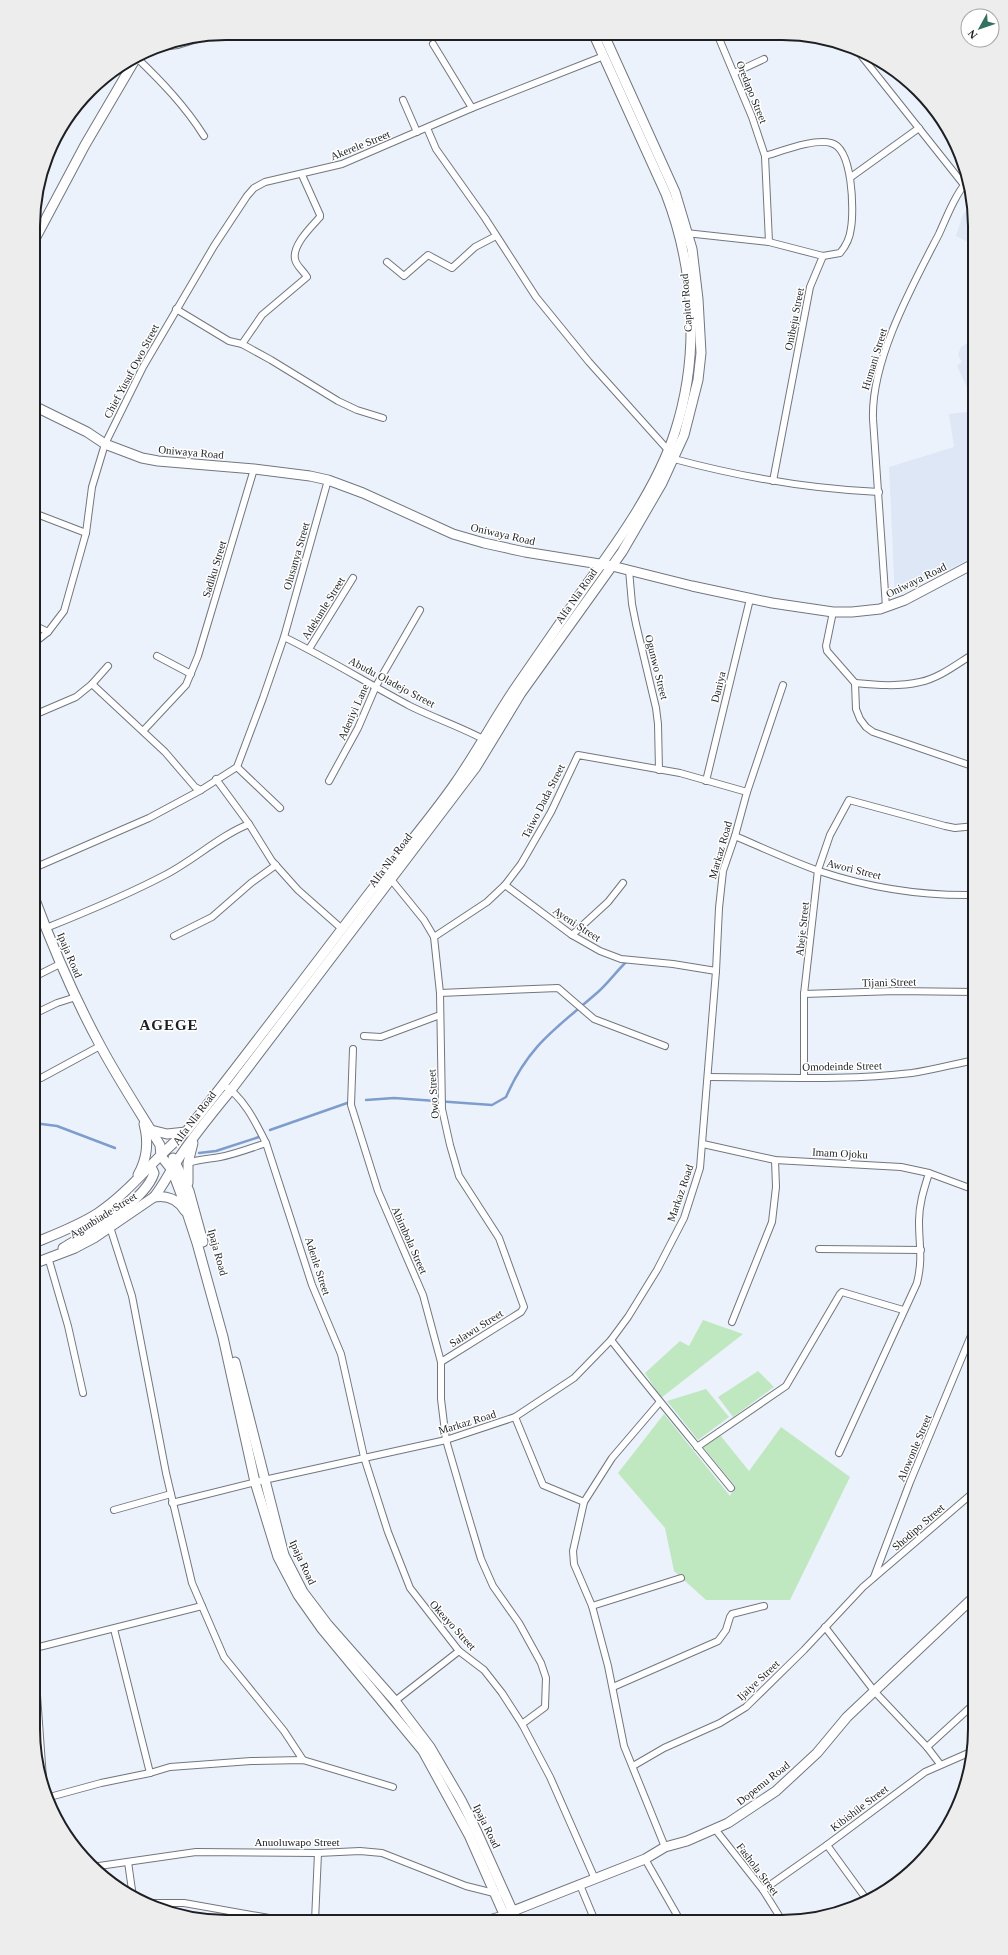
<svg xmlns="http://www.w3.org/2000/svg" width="1008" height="1955" font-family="Georgia,serif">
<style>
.built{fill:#dde7f6}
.green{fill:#bfe8c1}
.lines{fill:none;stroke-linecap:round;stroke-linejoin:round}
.stream{stroke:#7e9dcc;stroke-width:2.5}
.minor-casing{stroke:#72777f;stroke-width:8}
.secondary-casing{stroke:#72777f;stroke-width:11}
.minor{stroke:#fff;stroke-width:6}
.secondary{stroke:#fff;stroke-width:9}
.labels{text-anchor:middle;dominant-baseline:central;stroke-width:3;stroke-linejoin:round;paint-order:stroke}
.street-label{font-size:11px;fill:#1d1f22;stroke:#fff}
.district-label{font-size:15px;font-weight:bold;letter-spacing:1px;fill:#1d1f22;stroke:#fff}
.rim{fill:none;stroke:#1d1f22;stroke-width:2}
</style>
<rect width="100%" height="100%" fill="#ecf2fb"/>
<!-- built -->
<g class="built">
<path d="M971 201 975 226V246L956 236 962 217Z"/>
<path d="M975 339V405L957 366 962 362 958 355 961 347Z"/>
<path d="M975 411V556L895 597 889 467 954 447 949 414Z"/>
</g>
<!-- green -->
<g class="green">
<path d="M703 1320 743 1334 661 1398 645 1373 680 1341 689 1346Z"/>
<path d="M758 1371 774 1387 733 1417 718 1397Z"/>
<path d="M706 1389 729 1417 698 1440 667 1401Z"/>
<path d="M664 1414 730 1496 735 1486 703 1447 720 1435 749 1471 781 1427 850 1477 790 1600H706L674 1571 665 1528 618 1473Z"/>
</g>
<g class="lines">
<!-- stream -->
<g class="stream">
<path d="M366 1100 394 1098 492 1105 506 1097C529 1044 557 1028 598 992 608 983 616 972 626 962"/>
<path d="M34 1123 57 1126 115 1148"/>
<path d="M270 1130 350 1102"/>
<path d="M199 1153 216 1151 259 1137"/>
</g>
<!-- minor casing -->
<g class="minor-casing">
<g id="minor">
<path d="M718 36 752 117 765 156 769 242"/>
<path d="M433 44 472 108"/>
<path d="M152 48 178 45 204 37"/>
<path d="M856 49 964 185"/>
<path d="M136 57C162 82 185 106 204 136"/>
<path d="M734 73 764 59"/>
<path d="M403 100 417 132"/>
<path d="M427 128 436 149 485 218 536 297 589 362 668 450"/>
<path d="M851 177 919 128"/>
<path d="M686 233 769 242 823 256 840 253C846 246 850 237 851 228 854 211 853 148 831 143 815 138 782 151 765 156"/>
<path d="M387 262 404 276 428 255 452 268 475 247 496 236"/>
<path d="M176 309 229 341 242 344 271 360 338 401 357 410 383 418"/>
<path d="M242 344 262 315 307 277C303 270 296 266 295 259 292 245 312 226 320 217V215L302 175"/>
<path d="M674 459C741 477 810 489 879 492"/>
<path d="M773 481 810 287 823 256"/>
<path d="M34 513 86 533"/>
<path d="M629 570 632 604 636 624 656 708 658 724 659 770"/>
<path d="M886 607 873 419C871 360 912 286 939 234 947 216 955 195 968 180"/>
<path d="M833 612 826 646 827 651 855 683 856 709 860 719 866 727 873 732 975 767"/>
<path d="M34 625 48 632"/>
<path d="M284 637C327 658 367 683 410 706 434 718 461 727 485 740"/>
<path d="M34 643 48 632 64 611 86 533 92 487 105 444 143 367 214 246 247 196 254 188 265 182 342 164 472 108 604 56"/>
<path d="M309 649 353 578"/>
<path d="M157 656 191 674"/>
<path d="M855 683C876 685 899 687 920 682 940 678 958 663 975 653"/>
<path d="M92 684 165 752 195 787 201 790"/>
<path d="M34 715 76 697 92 684 108 666"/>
<path d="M143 731 186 685 198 656 254 469"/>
<path d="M237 767 280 808"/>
<path d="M216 779 249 824 272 861 298 890 342 929"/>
<path d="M329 781 358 728 376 686 420 610"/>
<path d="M706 781 750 599"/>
<path d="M735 836C763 848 791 861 819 871 870 888 922 896 975 895"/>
<path d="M34 868 149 818 201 790 237 767 263 698 284 637 328 480"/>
<path d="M389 877 424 920 434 937 440 993 442 1109 450 1145 459 1176 499 1238 524 1307 521 1312 441 1362"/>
<path d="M505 885 572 935 600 951 621 959 673 964 716 971"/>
<path d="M46 928C86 912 127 895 165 875 194 860 219 836 249 824"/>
<path d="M572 935 608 902 623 883"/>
<path d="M174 936 212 917 251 883 276 865"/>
<path d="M434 937 487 902 505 885 521 864 551 812 578 755 680 773 747 792"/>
<path d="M34 977 60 964"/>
<path d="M440 993 558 988 594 1019 665 1046"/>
<path d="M804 994 896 991 975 992"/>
<path d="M34 1014 57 1003 76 997"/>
<path d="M364 1036 381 1037 440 1015"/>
<path d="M353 1049 351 1105 378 1191 423 1295 441 1362V1399L446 1440 464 1502 481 1559 493 1586 519 1623 541 1663 546 1678 545 1707 522 1724"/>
<path d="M708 1077C776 1077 844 1081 912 1073 933 1070 954 1064 975 1060"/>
<path d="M804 1077V994L818 870 830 835 849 800 945 826 955 828 975 826"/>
<path d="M34 1079 41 1078 100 1046"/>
<path d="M223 1085C243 1096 256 1123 266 1143L312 1285 341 1354 364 1457 388 1532 410 1588 459 1651 484 1670 502 1693 522 1724 550 1777 595 1879"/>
<path d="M703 1144 775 1160 901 1167 929 1173 975 1190"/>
<path d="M188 1163C199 1159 208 1159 220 1157 236 1154 251 1148 266 1143"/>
<path d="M110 1227 132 1296 166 1473 192 1583 224 1657 284 1731 303 1760"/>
<path d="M819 1249 921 1250"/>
<path d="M48 1257 68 1326 83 1393"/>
<path d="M732 1322 772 1222 776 1187 775 1160"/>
<path d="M611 1340C650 1390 691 1439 731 1488"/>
<path d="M659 1403 612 1458 584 1502 573 1551 574 1564 592 1606 608 1666 624 1746 665 1847"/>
<path d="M515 1417 543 1485 584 1502"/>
<path d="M697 1447 786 1386 840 1294 842 1292 903 1310"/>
<path d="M839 1453 917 1283C923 1258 919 1246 919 1221 919 1204 924 1189 929 1173"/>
<path d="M172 1503 264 1480 446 1440 515 1417 574 1378 611 1340 628 1317 657 1270 684 1218 700 1168 716 971 719 908 723 871 735 836 747 792 783 685"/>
<path d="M114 1510 171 1494"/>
<path d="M874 1577 910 1482 975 1326"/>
<path d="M592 1606 681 1578"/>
<path d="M825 1627 875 1692 927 1747 940 1764"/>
<path d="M114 1629 150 1773"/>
<path d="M33 1640 44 1792"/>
<path d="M35 1648 202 1606"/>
<path d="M613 1687 718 1641 726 1630 730 1617 732 1614 764 1606"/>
<path d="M395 1701 459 1651"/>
<path d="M927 1747 975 1703"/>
<path d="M633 1766 664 1748 720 1723 746 1707 804 1650 863 1587 975 1491"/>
<path d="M46 1798 101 1783 150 1773 170 1767 251 1761 303 1760 393 1787"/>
<path d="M715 1829 763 1890 783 1922"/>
<path d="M827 1845 867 1900"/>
<path d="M645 1859 681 1922"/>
<path d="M128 1862 133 1897"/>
<path d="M92 1867 196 1852 318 1853 360 1851 382 1853 466 1886 498 1894"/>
<path d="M580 1885 595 1921"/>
<path d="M763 1890 827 1845 925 1772 973 1751"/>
<path d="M143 1903H184L286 1921"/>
<path d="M315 1921 318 1853"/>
<path d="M480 1921 505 1914"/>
</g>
</g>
<!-- secondary casing -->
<g class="secondary-casing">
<g id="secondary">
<path d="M35 239 85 145 136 58"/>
<path d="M34 406 87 432 105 444 142 458 158 461 254 469 310 476 328 480 363 493 453 534 484 543 525 552 612 566 692 586 772 603 833 612H852L880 609 905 600 975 563"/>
<path d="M34 897C53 948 74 997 100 1045 118 1079 140 1112 160 1145L161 1156 172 1170 181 1194 197 1243 223 1337 255 1482 278 1557 298 1595 322 1629 423 1751 469 1835 507 1921"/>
<path d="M151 1130 167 1134 186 1132"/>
<path d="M173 1158 189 1191 203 1242"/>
<path d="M138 1175C147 1159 149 1142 144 1124"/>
<path d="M188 1183V1163L193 1143"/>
<path d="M154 1197C166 1195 178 1199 185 1211"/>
<path d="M34 1243C56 1234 78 1226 98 1213 131 1191 155 1157 186 1132 245 1057 303 980 361 904 392 863 427 824 456 782 478 750 496 716 518 684 541 651 564 617 587 584 620 539 658 485 675 432 700 355 695 269 666 194L594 35"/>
<path d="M63 1248C88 1233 145 1202 154 1173L151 1167"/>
<path d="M33 1264 75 1248 94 1238 154 1197C163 1186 169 1173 177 1161 193 1136 212 1113 231 1090L476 767 521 693 622 552 662 483 684 435 698 380 701 353 698 299 692 249 675 192 604 35"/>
<path d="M235 1362 284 1555 303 1592 328 1625 395 1701 430 1747 461 1800 477 1832 517 1921"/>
<path d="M508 1913 645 1859 665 1847 687 1841 728 1823 776 1791 817 1753 847 1717 975 1596"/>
</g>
</g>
<!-- minor -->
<use href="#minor" class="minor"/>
<!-- secondary -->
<use href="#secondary" class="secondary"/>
</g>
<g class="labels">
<!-- street labels -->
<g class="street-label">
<text transform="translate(752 92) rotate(68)">Oredapo Street</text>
<text transform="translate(360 145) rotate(-22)">Akerele Street</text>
<text transform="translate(686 303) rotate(-94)">Capitol Road</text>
<text transform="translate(794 319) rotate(-79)">Onibeju Street</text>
<text transform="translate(874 359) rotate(-73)">Humani Street</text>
<text transform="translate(131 371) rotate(-62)">Chief Yusuf Owo Street</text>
<text transform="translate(191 452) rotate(5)">Oniwaya Road</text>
<text transform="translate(503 534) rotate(13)">Oniwaya Road</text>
<text transform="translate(296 556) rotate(-74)">Olusanya Street</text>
<text transform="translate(214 569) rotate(-73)">Sadiku Street</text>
<text transform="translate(916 580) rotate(-26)">Oniwaya Road</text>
<text transform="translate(576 596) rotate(-55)">Alfa Nla Road</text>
<text transform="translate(323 608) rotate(-58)">Adekunle Street</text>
<text transform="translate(657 667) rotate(76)">Ogunwo Street</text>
<text transform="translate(392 682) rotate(28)">Abudu Oladejo Street</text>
<text transform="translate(718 687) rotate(-76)">Daniya</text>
<text transform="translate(353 712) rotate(-66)">Adeniyi Lane</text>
<text transform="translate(543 801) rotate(-63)">Taiwo Dada Street</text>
<text transform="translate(720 850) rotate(-74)">Markaz Road</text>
<text transform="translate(390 860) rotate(-53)">Alfa Nla Road</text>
<text transform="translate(854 869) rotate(14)">Awori Street</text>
<text transform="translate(577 924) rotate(33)">Ayeni Street</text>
<text transform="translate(802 929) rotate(-84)">Abeje Street</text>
<text transform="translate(70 955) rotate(67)">Ipaja Road</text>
<text transform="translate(889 982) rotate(-1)">Tijani Street</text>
<text transform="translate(842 1066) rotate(-1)">Omodeinde Street</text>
<text transform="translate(433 1094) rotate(-94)">Owo Street</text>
<text transform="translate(194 1118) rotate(-53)">Alfa Nla Road</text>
<text transform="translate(840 1153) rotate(3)">Imam Ojoku</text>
<text transform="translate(680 1193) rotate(-71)">Markaz Road</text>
<text transform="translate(103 1215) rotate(-32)">Agunbiade Street</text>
<text transform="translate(410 1240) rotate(66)">Abimbola Street</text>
<text transform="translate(218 1252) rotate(75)">Ipaja Road</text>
<text transform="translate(318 1266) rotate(72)">Adenle Street</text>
<text transform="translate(476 1328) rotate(-32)">Salawu Street</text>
<text transform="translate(467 1422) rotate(-17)">Markaz Road</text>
<text transform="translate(914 1448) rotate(-67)">Alowonle Street</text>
<text transform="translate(918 1527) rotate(-41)">Shodipo Street</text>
<text transform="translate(303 1562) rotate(65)">Ipaja Road</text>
<text transform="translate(453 1625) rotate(48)">Okeayo Street</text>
<text transform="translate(758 1680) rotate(-43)">Ijaiye Street</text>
<text transform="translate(763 1783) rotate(-38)">Dopemu Road</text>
<text transform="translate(859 1808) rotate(-37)">Kibishile Street</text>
<text transform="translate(487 1826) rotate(64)">Ipaja Road</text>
<text x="297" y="1842">Anuoluwapo Street</text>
<text transform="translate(758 1869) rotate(53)">Fashola Street</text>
</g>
<!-- district labels -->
<g class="district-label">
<text x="169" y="1025">AGEGE</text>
</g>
</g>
<!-- crop -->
<path d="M0 0H1008V1955H0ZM226 40H782A186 186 0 0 1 968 226V1729A186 186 0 0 1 782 1915H226A186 186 0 0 1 40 1729V226A186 186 0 0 1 226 40Z" fill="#ededed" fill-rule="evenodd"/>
<path class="rim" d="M226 40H782A186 186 0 0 1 968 226V1729A186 186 0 0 1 782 1915H226A186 186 0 0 1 40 1729V226A186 186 0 0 1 226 40Z"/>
<!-- north arrow -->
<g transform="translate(980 28) rotate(230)"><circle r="19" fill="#ffffff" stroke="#a5a5a7"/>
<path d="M0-3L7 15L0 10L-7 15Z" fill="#327261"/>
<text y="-6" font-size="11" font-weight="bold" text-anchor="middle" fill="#1d1f22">N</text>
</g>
</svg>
